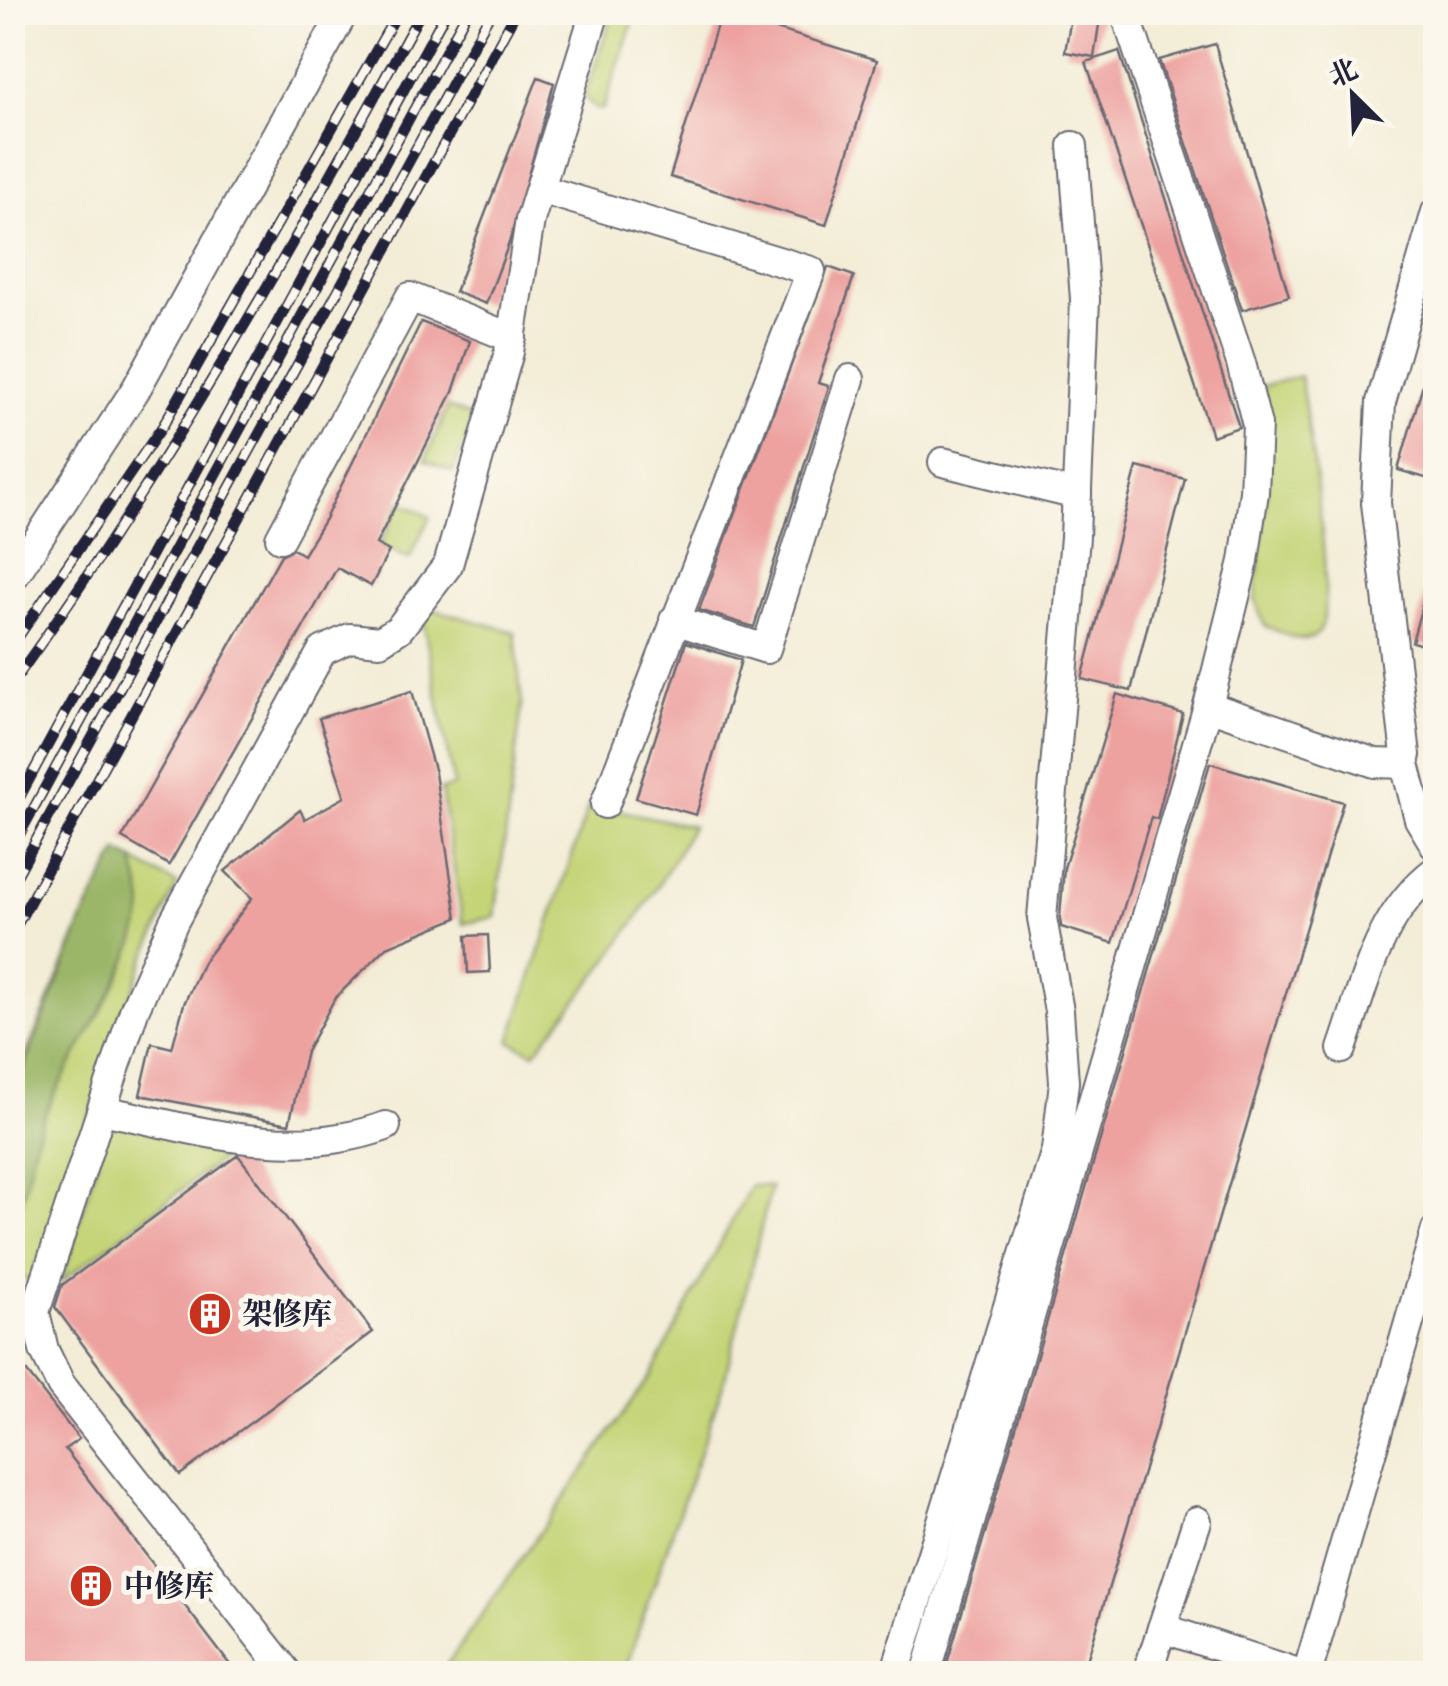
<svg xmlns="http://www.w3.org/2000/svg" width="1448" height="1686" font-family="'IM FELL Great Primer','Noto Serif SC',serif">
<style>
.green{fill:#c4d477;stroke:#737b59;stroke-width:2.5}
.forest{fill:#9bb668;stroke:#5e6c52;stroke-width:2.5}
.building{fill:#eda2a0}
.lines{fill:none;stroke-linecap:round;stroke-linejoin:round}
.minor-casing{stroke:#6b6972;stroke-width:32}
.minor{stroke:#fff;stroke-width:28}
.rail-casing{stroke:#22223b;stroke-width:11}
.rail{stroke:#fbf7ec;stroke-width:8;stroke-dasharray:22;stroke-linecap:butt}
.labels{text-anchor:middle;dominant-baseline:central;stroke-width:10;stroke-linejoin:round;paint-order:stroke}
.poi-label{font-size:30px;font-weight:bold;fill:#22223b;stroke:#fbf7ec;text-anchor:start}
</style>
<rect width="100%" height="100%" fill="#fbf7ec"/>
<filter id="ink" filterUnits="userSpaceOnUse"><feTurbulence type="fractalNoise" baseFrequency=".01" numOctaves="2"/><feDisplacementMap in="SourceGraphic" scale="20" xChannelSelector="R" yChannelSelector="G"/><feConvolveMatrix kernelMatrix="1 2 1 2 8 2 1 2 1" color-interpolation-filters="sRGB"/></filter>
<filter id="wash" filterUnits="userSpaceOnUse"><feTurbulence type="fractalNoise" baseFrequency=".0048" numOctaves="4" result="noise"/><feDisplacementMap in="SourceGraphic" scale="40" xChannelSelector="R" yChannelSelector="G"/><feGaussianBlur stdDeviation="2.25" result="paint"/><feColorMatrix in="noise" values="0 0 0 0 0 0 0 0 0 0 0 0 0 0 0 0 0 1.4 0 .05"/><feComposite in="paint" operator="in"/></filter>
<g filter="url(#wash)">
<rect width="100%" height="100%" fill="#f3edd7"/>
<!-- green -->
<g class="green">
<path d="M613 13H636L603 109H596L584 97Z"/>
<path d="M1300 376C1306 413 1342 617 1316 635 1301 646 1278 631 1264 625L1255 599 1270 457 1263 386Z"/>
<path d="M448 407 476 419 453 472 425 460Z"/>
<path d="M401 502 430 517 409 559 380 545Z"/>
<path d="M432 609 515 632 522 705 495 917 463 924 441 790 454 786 423 621Z"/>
<path d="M589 804 692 826C649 909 594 981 534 1053L510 1041Z"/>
<path d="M118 852 177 884 139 973 36 1273 28 1281 13 1274 12 1088 86 912Z"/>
<path d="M115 1122 235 1149 62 1281 107 1128Z"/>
<path d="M751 1185 771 1187 724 1382 624 1673H441L652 1373Z"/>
</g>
<!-- forest -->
<path class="forest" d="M118 852 134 860C136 874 143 892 143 906 140 960 69 1059 45 1114 29 1151 27 1195 13 1233V1095L86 912Z"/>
<g id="blocks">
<!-- building -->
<g class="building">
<path d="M721 12 877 60 826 225 670 177Z"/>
<path d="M1072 12H1101L1094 57 1065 52Z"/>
<path d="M1215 44 1289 296 1242 310 1159 60Z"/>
<path d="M1119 51 1239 427 1212 436 1086 62Z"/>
<path d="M538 77 554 83 509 243 486 304 455 292Z"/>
<path d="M828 267 854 276 818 383 829 386 754 627 699 610Z"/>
<path d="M421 322 470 341 453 392 376 544 389 551 371 586 337 568 169 865 122 838 281 555 293 549 303 555 325 519Z"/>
<path d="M1430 360 1436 361V481L1398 470Z"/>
<path d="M1137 467 1185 479 1131 691 1082 679Z"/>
<path d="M1429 580 1436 581V649L1412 642Z"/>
<path d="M686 642 741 660 696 815 636 798Z"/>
<path d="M412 691 435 773 457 918 387 947 335 998 306 1052 289 1124 140 1095 152 1043 172 1048 184 1004 203 962 252 898 225 871 300 810 305 819 345 797 319 718Z"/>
<path d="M1117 694 1183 714 1157 819 1151 817 1113 943 1061 927 1060 917 1064 868Z"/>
<path d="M1210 763 1343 802 1083 1674H944Z"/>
<path d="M488 935 490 972 468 973 466 936Z"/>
<path d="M238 1155 373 1332 180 1475 55 1307 62 1285Z"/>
<path d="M12 1353 79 1439 65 1449 237 1674H12Z"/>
</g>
</g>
</g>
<g filter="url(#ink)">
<use href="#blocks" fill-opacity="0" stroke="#6b6972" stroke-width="2.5"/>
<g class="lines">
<!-- minor casing -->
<g class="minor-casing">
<g id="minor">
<path d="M1125 12 1241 363 1257 425 1254 492 1244 561 1208 706"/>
<path d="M540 189 811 271 605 804"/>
<path d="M943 462 1077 495"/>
<path d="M280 538 410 297 512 338"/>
<path d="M12 579 136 389 344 12"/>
<path d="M674 620 766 649 850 379"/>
<path d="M1406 755 1376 503 1381 402 1436 212"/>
<path d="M1342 1049C1365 984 1378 913 1436 870"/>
<path d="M102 1110C200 1130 288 1161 386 1126"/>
<path d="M1162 1628 1301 1674"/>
<path d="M1151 1662 1197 1521"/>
<path d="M288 1674 61 1385 44 1350 35 1312 135 1008 174 921 322 651 350 638 380 641 399 629 448 565 509 352 530 220 595 12"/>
<path d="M895 1674 1056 1150 1064 1082 1059 1011 1042 918 1075 537 1085 299 1073 146"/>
<path d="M926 1674 1208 706 1375 763 1405 764 1419 819 1436 847"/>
<path d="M1307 1674 1436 1230"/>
</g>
</g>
<!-- minor -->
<use href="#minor" class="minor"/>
<!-- rail casing -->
<g class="rail-casing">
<g id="rail">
<path d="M12 646 164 424 398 12"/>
<path d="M12 684C166 470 295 243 421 12"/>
<path d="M12 811 446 12"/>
<path d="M12 848 467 12"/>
<path d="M12 884 491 12"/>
<path d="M12 934 516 12"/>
</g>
</g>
<!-- rail -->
<use href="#rail" class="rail"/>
</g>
</g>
<!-- icons -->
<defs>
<g id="building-disc" transform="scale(2.25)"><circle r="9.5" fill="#c8321e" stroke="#fbf7ec"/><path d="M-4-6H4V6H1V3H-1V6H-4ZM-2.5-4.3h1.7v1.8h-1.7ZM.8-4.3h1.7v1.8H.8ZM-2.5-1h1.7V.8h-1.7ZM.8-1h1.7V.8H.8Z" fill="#fff"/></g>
</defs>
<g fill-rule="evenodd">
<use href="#building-disc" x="210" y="1314"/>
<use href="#building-disc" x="91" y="1586"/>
</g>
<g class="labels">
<!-- poi labels -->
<g class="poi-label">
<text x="242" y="1314">架修库</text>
<text x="124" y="1586">中修库</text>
</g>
</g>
<!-- margin -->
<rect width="1448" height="1686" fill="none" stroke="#fbf7ec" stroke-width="50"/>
<!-- north arrow -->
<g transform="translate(1353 95) rotate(336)" stroke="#fbf7ec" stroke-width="8" paint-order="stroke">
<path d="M0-8L18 38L0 25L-18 38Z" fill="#22223b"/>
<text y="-15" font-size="28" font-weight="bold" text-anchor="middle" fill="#22223b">北</text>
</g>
</svg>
